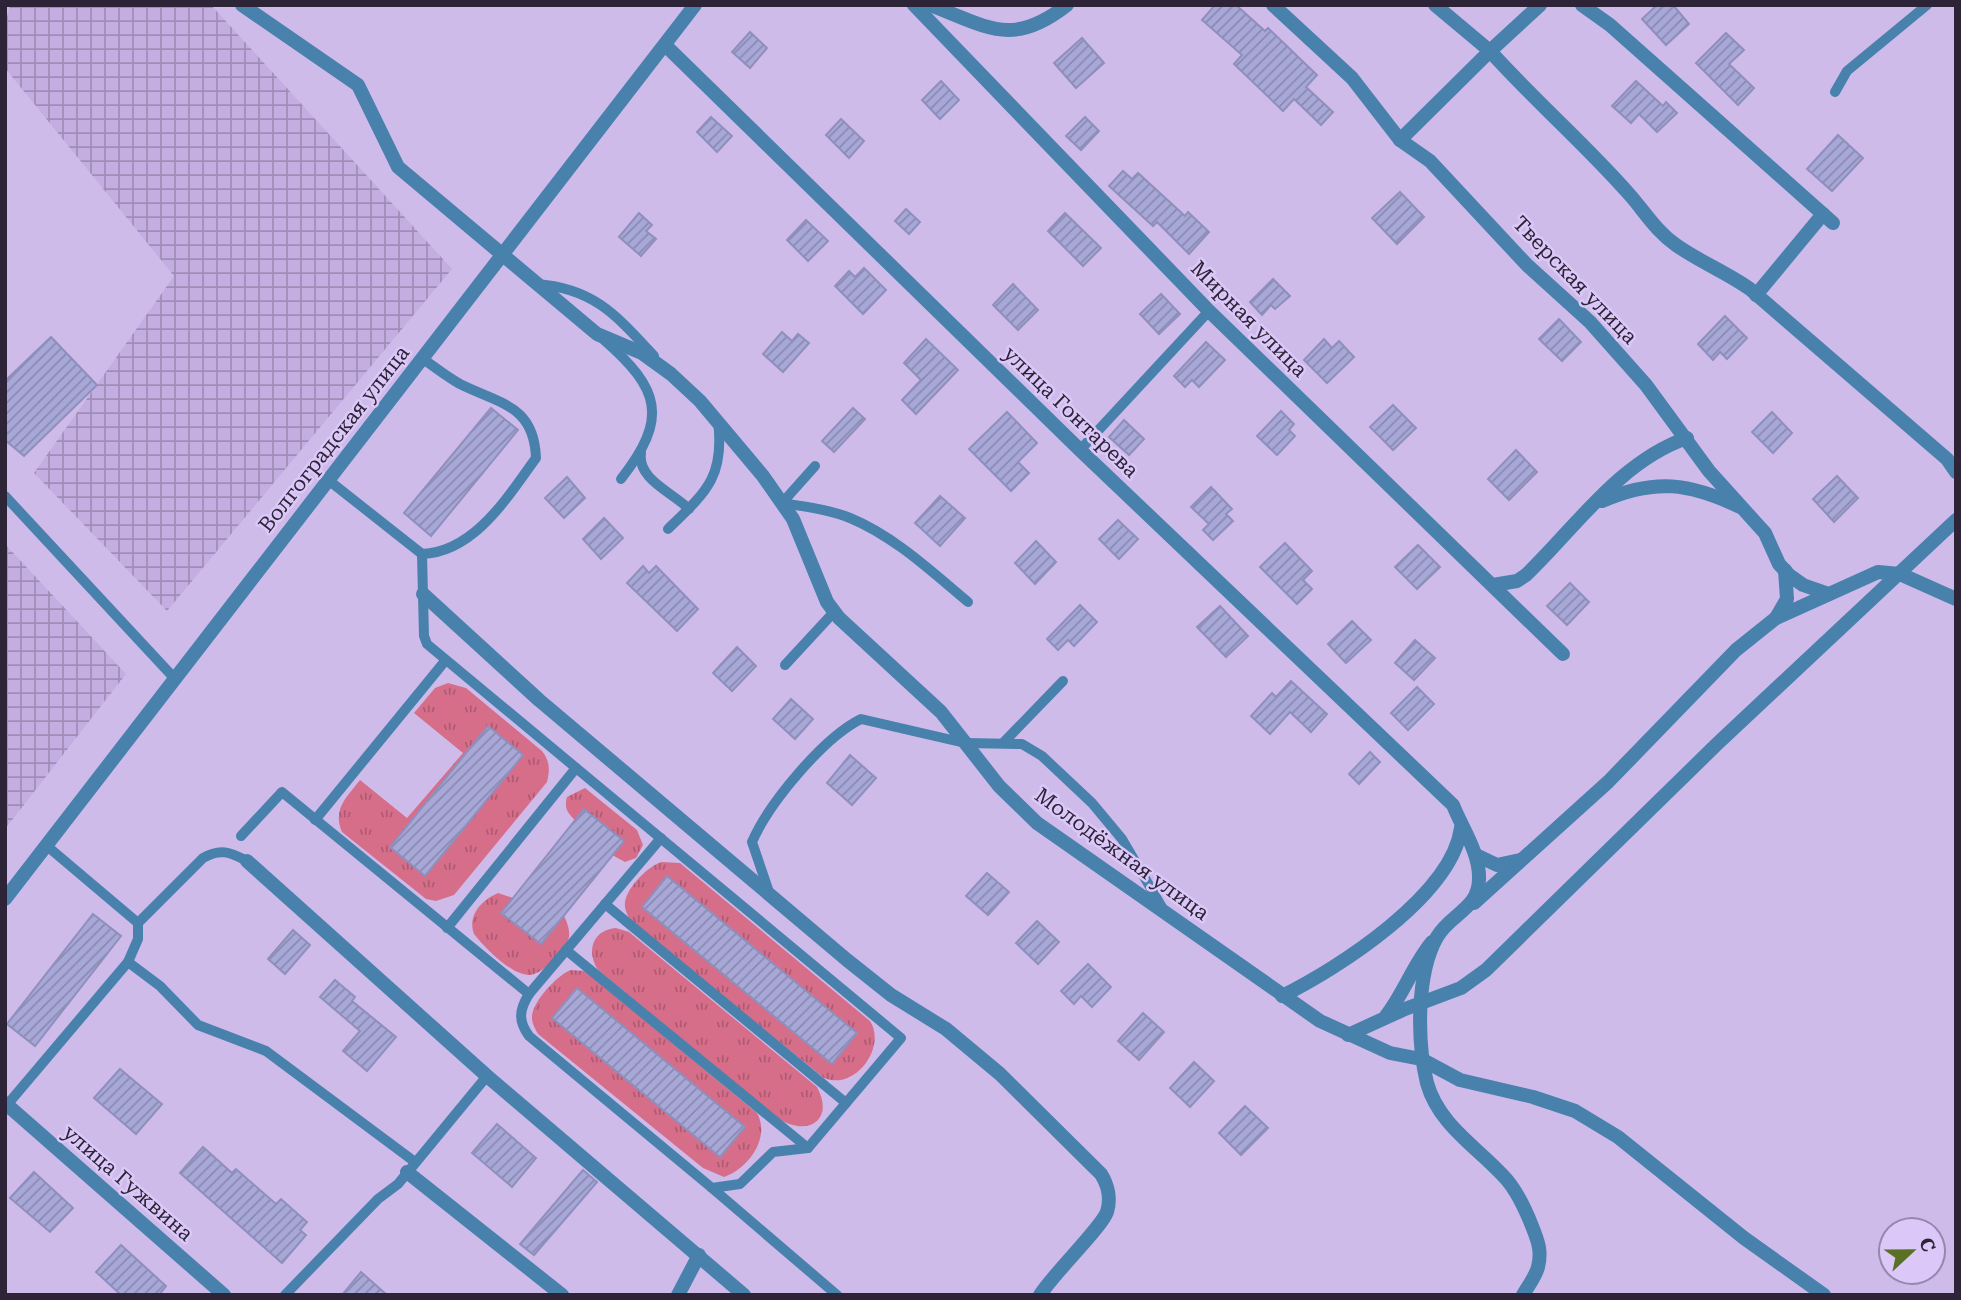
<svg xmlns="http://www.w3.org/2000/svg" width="1961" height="1300" font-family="'Roboto Serif',serif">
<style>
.industrial{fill:url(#industrial-grid)}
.grass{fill:url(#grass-tufts)}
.building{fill:url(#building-hatch);stroke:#8f8fbe;stroke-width:2}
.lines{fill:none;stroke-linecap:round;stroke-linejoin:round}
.service{stroke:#4981ad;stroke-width:10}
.minor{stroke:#4981ad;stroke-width:14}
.labels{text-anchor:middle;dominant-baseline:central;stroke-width:5;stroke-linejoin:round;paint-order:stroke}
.street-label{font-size:21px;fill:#2d2537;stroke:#dcc8f8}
</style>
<defs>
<pattern id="industrial-grid" width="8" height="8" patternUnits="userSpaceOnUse" patternTransform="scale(1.75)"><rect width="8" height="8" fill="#c4ade1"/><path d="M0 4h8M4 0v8" fill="none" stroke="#a08db7"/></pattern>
<pattern id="grass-tufts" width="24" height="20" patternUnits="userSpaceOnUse" patternTransform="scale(1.75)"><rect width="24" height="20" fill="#d66e8a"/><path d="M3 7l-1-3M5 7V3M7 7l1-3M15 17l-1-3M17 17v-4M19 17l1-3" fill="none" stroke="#ae5a72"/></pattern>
<pattern id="building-hatch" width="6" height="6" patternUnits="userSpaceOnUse" patternTransform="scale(1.75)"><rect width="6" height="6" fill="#a8a8d8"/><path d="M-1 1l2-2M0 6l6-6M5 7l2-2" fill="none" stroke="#8989b0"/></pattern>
</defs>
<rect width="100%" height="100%" fill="#cfbbea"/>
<!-- industrial -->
<g class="industrial">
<path d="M10 5H211L452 269 167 611 34 473 174 276 5 68V25Z"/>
<path d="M5 544 126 674 5 829Z"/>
</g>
<!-- grass -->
<g class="grass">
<path d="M448 683 466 688 542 751C550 761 550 770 547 782L454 895 436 901 426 899 342 832C332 809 347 797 360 780L407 818 463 753 414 713 435 688Z"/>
<path d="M585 788 637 830 643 845 636 858 625 862 612 855 584 809 575 820C567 813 564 807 567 797Z"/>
<path d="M662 862 680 863 870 1021C887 1047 855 1091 824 1078L633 923C628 917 624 910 625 902 627 887 649 865 662 862Z"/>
<path d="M498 893 513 898 502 913 541 944 564 916C567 922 570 930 569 937 566 950 543 974 530 975 512 976 484 947 474 934 467 915 482 900 498 893Z"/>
<path d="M616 928 629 932 817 1087C835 1120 808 1137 779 1119L598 970C586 952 592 930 616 928Z"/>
<path d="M571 970 585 971 757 1113C771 1138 748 1169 724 1177L703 1168 538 1034C535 1029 532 1023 532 1018 531 1003 558 974 571 970Z"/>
</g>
<!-- building -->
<g class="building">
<path d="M1215 5H1236L1265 31 1268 28 1317 75 1306 87 1333 112 1321 125 1294 99 1283 111 1234 64 1242 55 1202 20Z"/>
<path d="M1657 5H1673L1689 24 1666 45 1642 19Z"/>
<path d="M750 32 767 48 750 68 732 52Z"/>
<path d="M1726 33 1744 50 1729 64 1754 88 1738 105 1696 63Z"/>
<path d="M1082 38 1104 63 1076 88 1054 63Z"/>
<path d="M941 81 959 100 940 119 922 100Z"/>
<path d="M1636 81 1663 106 1666 102 1677 113 1657 132 1639 114 1631 123 1612 106Z"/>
<path d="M711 117 732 136 717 152 697 132Z"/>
<path d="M1085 117 1099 131 1081 150 1066 136Z"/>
<path d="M841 119 864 141 849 158 826 135Z"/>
<path d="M1838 135 1863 158 1832 191 1807 169Z"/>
<path d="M1123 171 1132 179 1138 173 1185 216 1188 212 1209 232 1189 254 1157 222 1153 226 1109 186Z"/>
<path d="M1400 192 1424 217 1397 244 1372 218Z"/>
<path d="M906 209 920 222 909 234 895 221Z"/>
<path d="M639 213 652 225 646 231 656 239 641 256 619 237Z"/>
<path d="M1065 213 1101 248 1083 266 1048 231Z"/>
<path d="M806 220 828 241 808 261 787 240Z"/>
<path d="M864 268 886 290 863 314 835 286 849 271 855 277Z"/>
<path d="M1273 279 1290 296 1275 309 1271 305 1262 315 1250 302Z"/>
<path d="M1013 284 1038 310 1018 330 993 305Z"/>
<path d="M1161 294 1180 314 1159 334 1140 314Z"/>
<path d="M1725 316 1747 338 1727 359 1720 352 1713 360 1698 344Z"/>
<path d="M1559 319 1581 342 1562 361 1539 339Z"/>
<path d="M782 332 792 341 798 334 809 343 783 372 763 354Z"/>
<path d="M51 337 97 385 24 456 5 440V381Z"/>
<path d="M926 339 958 370 916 414 902 400 921 380 904 363Z"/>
<path d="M1324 339 1332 348 1339 341 1354 357 1327 383 1304 360Z"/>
<path d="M1206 342 1225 360 1199 387 1192 380 1185 387 1174 376Z"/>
<path d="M1393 405 1416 428 1393 450 1370 427Z"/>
<path d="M491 408 518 430 431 536 404 513Z"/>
<path d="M853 408 865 419 834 452 822 441Z"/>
<path d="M1281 411 1294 424 1289 430 1295 436 1277 455 1257 436Z"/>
<path d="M1007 412 1037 443 1018 462 1029 473 1011 491 969 449Z"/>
<path d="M1772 412 1792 433 1773 453 1752 432Z"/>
<path d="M1124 420 1144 439 1129 455 1109 437Z"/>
<path d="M1516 450 1537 472 1509 500 1488 479Z"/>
<path d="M1837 476 1858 498 1834 522 1813 499Z"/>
<path d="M567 477 585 498 564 518 545 498Z"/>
<path d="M1211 487 1232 509 1226 514 1233 521 1213 540 1203 530 1209 524 1191 507Z"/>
<path d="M940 496 965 518 940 546 915 523Z"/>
<path d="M604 518 623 538 601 559 583 539Z"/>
<path d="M1118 520 1138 539 1119 559 1099 539Z"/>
<path d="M1036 541 1056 562 1035 584 1015 563Z"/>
<path d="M1285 543 1312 571 1303 580 1312 589 1297 604 1260 567Z"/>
<path d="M1418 545 1440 567 1417 589 1395 567Z"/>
<path d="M643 566 649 573 656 566 698 609 677 631 627 583Z"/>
<path d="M1570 583 1589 602 1567 625 1547 606Z"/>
<path d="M1080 605 1097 622 1074 646 1068 640 1058 650 1047 639Z"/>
<path d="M1220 606 1248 636 1226 657 1197 627Z"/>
<path d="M1352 621 1371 640 1346 663 1328 644Z"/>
<path d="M1415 640 1435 658 1414 680 1395 663Z"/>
<path d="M737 647 756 666 732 691 713 673Z"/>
<path d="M1291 681 1327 714 1311 732 1290 712 1270 734 1251 716 1272 693 1276 697Z"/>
<path d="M1417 687 1434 704 1408 730 1391 713Z"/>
<path d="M791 699 813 719 795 739 773 719Z"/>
<path d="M488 726 523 755 425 876 390 847Z"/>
<path d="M1370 752 1380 762 1359 784 1349 774Z"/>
<path d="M850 755 876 778 852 805 827 783Z"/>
<path d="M584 809 624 841 541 944 501 913Z"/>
<path d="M987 873 1009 892 988 915 966 896Z"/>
<path d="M667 876 857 1033 832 1064 642 907Z"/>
<path d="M93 914 121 936 35 1046 7 1024Z"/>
<path d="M1037 921 1059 942 1038 964 1016 943Z"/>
<path d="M293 930 310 945 285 974 268 959Z"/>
<path d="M1088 964 1111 987 1092 1007 1081 996 1074 1004 1061 991Z"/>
<path d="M335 980 355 997 352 1001 396 1037 367 1071 343 1051 360 1031 320 997Z"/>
<path d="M577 988 745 1127 720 1157 552 1018Z"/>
<path d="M1143 1013 1164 1032 1139 1060 1118 1041Z"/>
<path d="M1194 1062 1214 1081 1190 1107 1170 1088Z"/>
<path d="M120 1069 162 1104 136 1134 94 1098Z"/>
<path d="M1245 1106 1268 1128 1241 1155 1219 1133Z"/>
<path d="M497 1124 536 1158 512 1187 472 1153Z"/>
<path d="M203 1147 232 1173 236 1169 276 1204 281 1199 307 1222 300 1230 306 1235 282 1263 180 1173Z"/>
<path d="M583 1170 597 1182 534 1255 520 1244Z"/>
<path d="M34 1172 73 1208 50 1232 10 1198Z"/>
<path d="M121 1245 166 1286 159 1295H121L96 1272Z"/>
<path d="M361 1272 387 1295H342Z"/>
</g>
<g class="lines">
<!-- service -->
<g class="service">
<path d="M1835 92 1847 71 1927 5"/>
<path d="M536 284C594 288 617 316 654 356"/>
<path d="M604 340C660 389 669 418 621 479"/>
<path d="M1080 450 1209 311"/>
<path d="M641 453C637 479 672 492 689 509"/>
<path d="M815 466 782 503C805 507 828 509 850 518 894 536 932 572 968 602"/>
<path d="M327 479 422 554C475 552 508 496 536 458 534 405 500 404 460 384 447 377 435 367 423 359"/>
<path d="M5 496 176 680"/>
<path d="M668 529C706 492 725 477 718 421"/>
<path d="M785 665 834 612"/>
<path d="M1003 743 1063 681"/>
<path d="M315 820 445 661"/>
<path d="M241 836 282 792 529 994C519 1010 518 1021 529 1036L712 1188 740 1184 773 1152 808 1148 901 1038 427 644 424 636 422 554"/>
<path d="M47 846 138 923 203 858C220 848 230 852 247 861"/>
<path d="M769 892 752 842C769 803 823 738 861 719L965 743 1022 744 1042 756 1092 803 1122 839 1163 909"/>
<path d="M605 904 846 1103"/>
<path d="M447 928 576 768"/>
<path d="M566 950 808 1148"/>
<path d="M128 962 160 986 198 1025 266 1051 415 1162"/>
<path d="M529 994 661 838"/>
<path d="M7 1105 128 962 138 939V923"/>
<path d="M712 1188 837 1295"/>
<path d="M285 1295 378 1199 398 1184 487 1076"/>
</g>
<!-- minor -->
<g class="minor">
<path d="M242 5 358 85 398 167 597 334 642 353 671 374 700 401 763 476 793 519 827 602 839 618 941 712 999 786 1037 823 1320 1021 1390 1053 1421 1059 1460 1080 1533 1097 1575 1111 1618 1137 1744 1238 1824 1295"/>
<path d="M914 5 1209 311 1563 654"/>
<path d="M930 5C988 27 1012 48 1067 5"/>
<path d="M1273 5 1352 78 1400 140 1430 161 1527 265 1590 322 1646 385 1709 471 1765 533 1779 564 1789 575 1803 585 1829 594"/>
<path d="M1435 5 1490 51 1540 5"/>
<path d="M1582 5 1610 25 1833 223"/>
<path d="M665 45 1080 450 1453 805C1462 828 1480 853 1479 879 1479 909 1450 914 1437 937 1416 974 1417 1042 1427 1083 1439 1126 1479 1148 1507 1180 1518 1193 1526 1211 1532 1226 1538 1241 1542 1251 1538 1267 1536 1276 1528 1286 1523 1295"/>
<path d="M1400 140 1490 51C1535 101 1585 144 1629 194 1645 212 1656 231 1676 245 1700 262 1726 272 1750 289L1947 459 1956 472"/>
<path d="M1756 295 1823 214"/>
<path d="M1602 501C1655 478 1690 483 1740 507"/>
<path d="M1493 585 1517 581 1526 575C1575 528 1620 461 1687 438"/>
<path d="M423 594 539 700 847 960 891 995 946 1029 1000 1074 1101 1174C1108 1185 1111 1199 1107 1212 1101 1228 1054 1273 1040 1295"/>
<path d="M1776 618 1787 599 1785 570"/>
<path d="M1476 855 1497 865 1520 860"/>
<path d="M247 861 487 1076 744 1295"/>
<path d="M5 899 695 5"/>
<path d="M1474 903 1608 782 1736 650 1776 618 1878 572 1900 574 1956 599"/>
<path d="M1282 996C1339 968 1452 895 1461 828"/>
<path d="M1386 1016C1404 993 1413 965 1432 942"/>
<path d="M1348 1035 1405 1009 1461 988 1486 970 1717 744 1956 520"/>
<path d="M5 1103 224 1295"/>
<path d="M407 1172 562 1295"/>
<path d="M678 1295 699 1255"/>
</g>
</g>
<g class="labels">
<!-- street labels -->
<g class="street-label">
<text transform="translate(1575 280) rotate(46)">Тверская улица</text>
<text transform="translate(1249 319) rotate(45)">Мирная улица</text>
<text transform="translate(1071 412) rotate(44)">улица Гонтарева</text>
<text transform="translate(334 439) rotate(-52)">Волгоградская улица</text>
<text transform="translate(1122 854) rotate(36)">Молодёжная улица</text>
<text transform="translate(128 1183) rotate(41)">улица Гужвина</text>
</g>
</g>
<!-- border -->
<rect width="1961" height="1300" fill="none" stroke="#2d2537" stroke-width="14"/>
<!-- north arrow -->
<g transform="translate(1912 1251) rotate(68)"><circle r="33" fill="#dcc8f8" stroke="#9687ab" stroke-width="2"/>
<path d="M0-5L12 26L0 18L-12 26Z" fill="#5a7123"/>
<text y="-10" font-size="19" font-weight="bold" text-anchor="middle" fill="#2d2537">С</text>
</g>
</svg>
